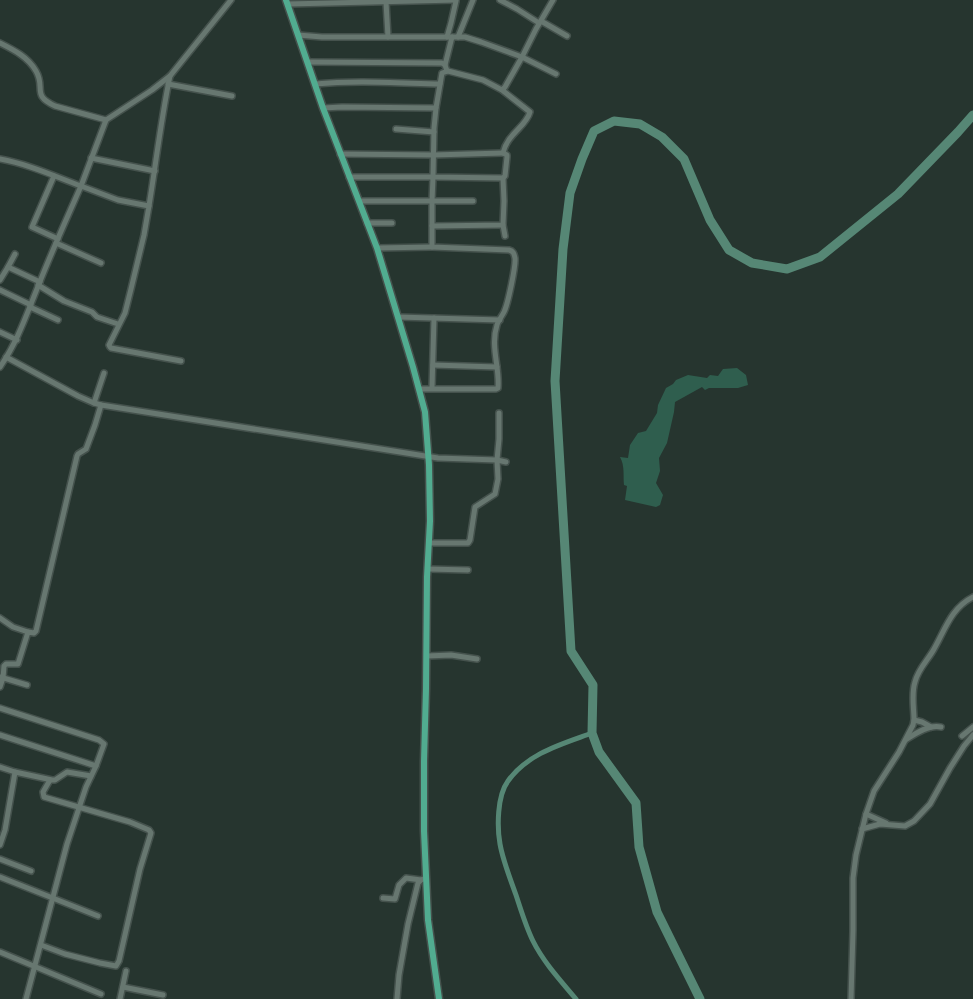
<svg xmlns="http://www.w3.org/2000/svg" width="973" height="999" font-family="Helvetica,sans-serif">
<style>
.green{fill:#2f5e4e}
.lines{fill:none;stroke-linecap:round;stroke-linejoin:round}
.canal{stroke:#568775;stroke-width:5}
.river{stroke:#568775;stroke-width:9}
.minor-casing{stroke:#45524d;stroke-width:8}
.major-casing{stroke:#45524d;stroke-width:9}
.minor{stroke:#677770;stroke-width:5}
.major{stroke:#51ac90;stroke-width:6}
</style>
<rect width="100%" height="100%" fill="#26352f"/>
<!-- green -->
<path class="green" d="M737 368 746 375 748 385 738 388H709L705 390 702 387 675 402 674 412 667 443 659 458 660 471 656 483 663 495 660 505 656 507 625 500 627 486 624 485C623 475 625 466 620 457L628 458 630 445 638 433 646 431 657 413 658 405 666 388 673 384 676 380 688 375 707 378 710 375 718 376 723 369Z"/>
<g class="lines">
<!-- canal -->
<path class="canal" d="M576 999C561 981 544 963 533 941 526 927 521 910 516 895 510 878 503 861 500 844 497 827 497 796 508 781 528 753 562 744 592 733"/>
<!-- river -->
<path class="river" d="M700 999 657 912 639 847 636 803 599 752 592 733 593 685 571 651 555 381 563 249 570 193 582 159 594 131 614 121 640 124 662 137 684 159 710 220 729 250 752 263 787 269 820 257 898 194 958 132 973 115"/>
<!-- minor casing -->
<g class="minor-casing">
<g id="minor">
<path d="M500 0 517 9 539 23"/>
<path d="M386 2 388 37"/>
<path d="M288 4 456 0"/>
<path d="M541 21 567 36"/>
<path d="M298 35 322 37H465L481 42 522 57 536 29 553 0"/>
<path d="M447 37 451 23 456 1"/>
<path d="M458 37 473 0"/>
<path d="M0 43C14 50 28 57 36 71 46 88 31 95 55 106L106 120"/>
<path d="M308 62 442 63 445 65 447 71"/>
<path d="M445 65 452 37"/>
<path d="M168 84 232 96"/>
<path d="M315 84C356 80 398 83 440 84"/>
<path d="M502 90 530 112C526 127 507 134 503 153L507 155V157L505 176 503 178 433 177 434 128 436 108 442 73 448 71 483 80 502 90 505 87 522 57 556 74"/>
<path d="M323 108 342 107 436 108"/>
<path d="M396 129 434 132"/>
<path d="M340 154 433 155 503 153"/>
<path d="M91 158 155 171"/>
<path d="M0 159C28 164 54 176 81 186L106 120 152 90 170 76 231 0"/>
<path d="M54 176 32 227 58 239"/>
<path d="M349 177H433L432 201V247L509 250C513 251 514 253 515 258 516 265 508 304 504 312 502 316 498 321 497 325 490 346 500 368 498 388L496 389H419"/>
<path d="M359 201H473"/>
<path d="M149 206C156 163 161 119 170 76"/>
<path d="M367 223H392"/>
<path d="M503 225 505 236"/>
<path d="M432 226 503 225 504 201 503 178"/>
<path d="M56 243 101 263"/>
<path d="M377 248 432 247"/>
<path d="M15 254 8 267 40 282"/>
<path d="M0 280 8 267"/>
<path d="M38 285 64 301 92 312 97 317 118 324"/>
<path d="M0 290 31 305"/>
<path d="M30 307 58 320"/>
<path d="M398 317 500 320"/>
<path d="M0 332 17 340"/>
<path d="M6 357 78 396 94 403 101 405 438 458 497 460 506 462"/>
<path d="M433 365 497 367"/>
<path d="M0 367C18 341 27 313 39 284 52 251 67 218 81 186L118 200 149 206 144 235 131 289 125 313 109 345 110 347 111 348 181 361"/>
<path d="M432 388 434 318"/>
<path d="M94 403 104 373"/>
<path d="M429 543H468L470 540 475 507 495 494 498 479 497 460 499 439V413"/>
<path d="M428 569 468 570"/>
<path d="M0 618 13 627 28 632"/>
<path d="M427 656 451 655 477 659"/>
<path d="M0 677 27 685"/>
<path d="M0 687 3 678 4 666 6 664H18L28 632 34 633 36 631 77 456 78 454 86 449 95 425 101 405"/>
<path d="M0 708 99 740 104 744 96 766"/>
<path d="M914 720 922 722 931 727"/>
<path d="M0 735 96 766 86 787 67 844 26 999"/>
<path d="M962 736 973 727"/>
<path d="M907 739C916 733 930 724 941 727"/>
<path d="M0 767 15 772 5 830 0 845"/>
<path d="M15 772 52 780H55L67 772 91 776"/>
<path d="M866 814 886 823"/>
<path d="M862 829 880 824 905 826 914 821 930 804 950 768 964 746 973 735"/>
<path d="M0 859 31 871"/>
<path d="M0 877 98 916"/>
<path d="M383 898 395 899 399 885 406 878 421 880"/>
<path d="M41 945 65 954 100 963 116 966 119 961 140 869 151 833 149 830 130 822 44 797 43 792 50 780"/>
<path d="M0 952 101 994"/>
<path d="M123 987 163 995"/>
<path d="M120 999 126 971"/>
<path d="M397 999 399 975 408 924 418 883 421 880 426 878"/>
<path d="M851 999 853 931V878L856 855 866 814 874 791 899 752 913 725 914 720C914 708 911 694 915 682 918 669 928 660 934 649 945 630 951 608 973 597"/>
</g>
</g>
<!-- major casing -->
<g class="major-casing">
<path id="major" d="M286 0 323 108 377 248 413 367 425 412 429 465 430 521 427 577 426 689 424 761V831L428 920 439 999"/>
</g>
<!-- minor -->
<use href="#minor" class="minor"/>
<!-- major -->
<use href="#major" class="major"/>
</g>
</svg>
